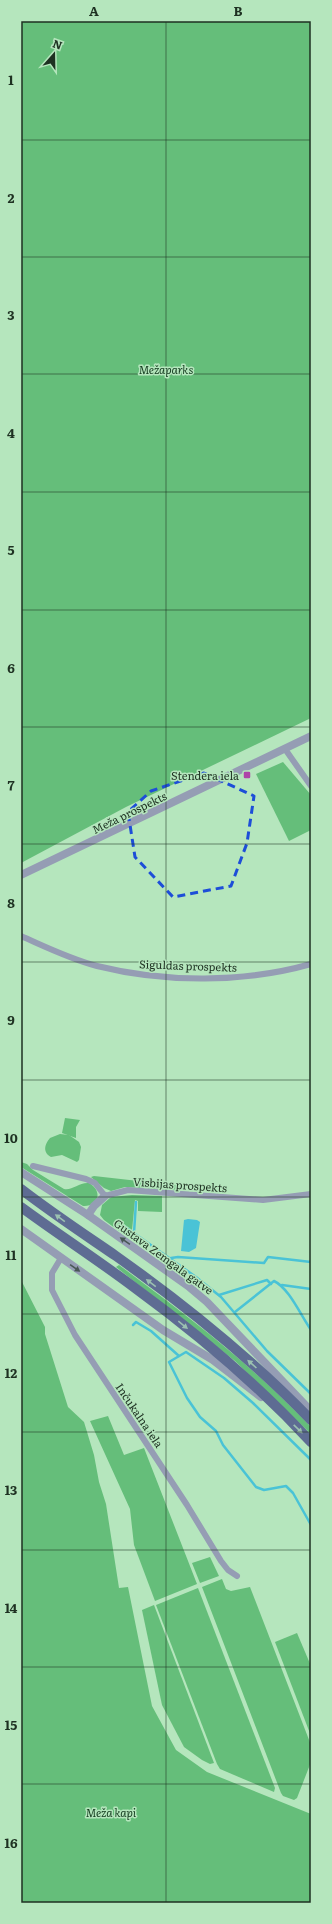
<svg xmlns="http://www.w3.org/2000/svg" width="332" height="1924" font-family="Literata,serif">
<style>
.green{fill:#65be7a}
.water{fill:#4ac3d6}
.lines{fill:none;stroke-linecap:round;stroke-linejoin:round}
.stream{stroke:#4ac3d6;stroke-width:2.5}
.minor{stroke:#959db4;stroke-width:6}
.tertiary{stroke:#959db4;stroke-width:8}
.primary{stroke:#5e6c93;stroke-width:10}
.oneway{fill:#9bc1b0}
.oneway2{fill:#485755}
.marked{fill:none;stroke:#1d4ed8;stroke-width:3;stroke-dasharray:8 5;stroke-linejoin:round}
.grid{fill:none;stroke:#1e3122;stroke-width:1;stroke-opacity:0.55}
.poi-dot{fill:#ae45a8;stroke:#b5e6bd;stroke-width:1.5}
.labels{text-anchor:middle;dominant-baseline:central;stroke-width:3;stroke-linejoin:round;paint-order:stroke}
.park-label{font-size:11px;font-style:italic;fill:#133a1e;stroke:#b5e6bd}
.poi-label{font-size:11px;fill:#1e3122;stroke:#b5e6bd;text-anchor:end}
.street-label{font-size:11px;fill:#1e3122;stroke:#b5e6bd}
.neatline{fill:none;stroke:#1e3122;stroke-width:1.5}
.grid-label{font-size:13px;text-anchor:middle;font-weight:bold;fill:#1e3122}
</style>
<rect width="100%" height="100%" fill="#b5e6bd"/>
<!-- green -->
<g class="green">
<path d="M21 21H311V718L126 807 21 863Z"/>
<path d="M283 762 311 795V830L289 841 256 774Z"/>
<path d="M65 1118 80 1120 76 1127V1138L62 1133Z"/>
<path d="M60 1134 69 1135 79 1142 81 1147 79 1160 77 1162 62 1155 51 1157C42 1152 45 1144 50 1138Z"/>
<path d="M21 1162 27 1164 33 1170 64 1189C72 1191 79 1182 89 1183 103 1191 99 1207 83 1206L21 1167Z"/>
<path d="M94 1176 183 1186 181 1190 125 1187 111 1191 104 1188 91 1177Z"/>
<path d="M132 1195 162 1196V1212L138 1211V1201L135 1200 132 1230 124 1224 119 1231 104 1220 100 1215 102 1205 111 1197Z"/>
<path d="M119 1265C188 1316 251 1364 311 1427V1434L235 1361 116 1267Z"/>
<path d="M21 1280 45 1327V1334L68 1407 84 1422 94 1455 99 1482 106 1504 119 1588 128 1587 152 1706 176 1750 207 1772 311 1814V1903H21Z"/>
<path d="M108 1416 124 1455 144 1448 197 1584 155 1601 134 1545 130 1509 90 1421Z"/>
<path d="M210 1557 219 1576 200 1583 192 1563Z"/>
<path d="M222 1579 226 1589 231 1591 250 1587 311 1745V1762L297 1798 294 1800 283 1796 281 1793 202 1587Z"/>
<path d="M198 1588 275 1788 274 1792 220 1769 217 1764 156 1605Z"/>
<path d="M154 1605 214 1763 210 1764 202 1760 184 1747 162 1705 142 1610Z"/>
<path d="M297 1633 311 1666V1736L275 1642Z"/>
</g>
<!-- water -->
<path class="water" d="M188 1219 197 1220 200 1222 196 1248 189 1252 181 1251 184 1220Z"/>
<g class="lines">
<!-- stream -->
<g class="stream">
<path d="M124 1226 196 1277 221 1297 267 1351 311 1394"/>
<path d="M134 1233 136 1202"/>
<path d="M171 1258 178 1257 264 1263 268 1257 311 1262"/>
<path d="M282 1285 311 1289"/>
<path d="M219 1295 267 1280 271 1284"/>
<path d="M235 1312 274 1281C289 1288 301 1316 311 1330"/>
<path d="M133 1325 136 1322 151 1331 179 1356"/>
<path d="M311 1460 253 1403 224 1378 186 1352 169 1362 187 1398 200 1417 216 1431 223 1445 256 1487 264 1490 286 1486 293 1493 311 1525"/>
</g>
<!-- minor -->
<g class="minor">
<path d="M285 749 311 786"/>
<path d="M21 936C46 947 70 959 97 966 165 983 244 983 311 964"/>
<path d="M33 1166 86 1179 95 1183 105 1196 128 1190 263 1200 311 1194"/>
<path d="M61 1258 52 1273V1290L75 1335 187 1505 221 1561 228 1570 237 1576"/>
</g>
<!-- tertiary -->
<g class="tertiary">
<path d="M21 875 311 736"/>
<path d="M21 1172 88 1215 188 1286 207 1302 311 1411"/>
<path d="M88 1215 94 1206 105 1196"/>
<path d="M21 1229 163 1330 213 1360 261 1397"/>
</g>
<!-- primary -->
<g class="primary">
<path d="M21 1189C52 1213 84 1234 116 1256 185 1305 252 1359 311 1420"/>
<path d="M21 1207C59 1235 98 1260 135 1288 198 1334 258 1385 311 1442"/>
</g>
</g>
<!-- one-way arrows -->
<defs><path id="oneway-solid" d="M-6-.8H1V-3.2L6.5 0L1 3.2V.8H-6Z"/></defs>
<g class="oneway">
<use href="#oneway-solid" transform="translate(60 1218) rotate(-144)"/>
<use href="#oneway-solid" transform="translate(151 1283) rotate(-143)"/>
<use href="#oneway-solid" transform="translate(183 1325) rotate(39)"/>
<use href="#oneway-solid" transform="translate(252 1364) rotate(-138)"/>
<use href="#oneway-solid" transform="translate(298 1429) rotate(44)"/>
</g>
<g class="oneway2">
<use href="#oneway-solid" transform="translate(125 1241) rotate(-145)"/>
<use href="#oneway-solid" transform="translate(75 1268) rotate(35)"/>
</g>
<!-- marked area -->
<path class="marked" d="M204 773 254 796 247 843 231 886 173 897 135 857 128 812 151 791Z"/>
<!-- grid -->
<path class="grid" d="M166 21V1903M21 140H311M21 257H311M21 374H311M21 492H311M21 610H311M21 727H311M21 844H311M21 962H311M21 1080H311M21 1197H311M21 1314H311M21 1432H311M21 1550H311M21 1667H311M21 1784H311"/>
<!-- markers -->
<rect class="poi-dot" x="243" y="771" width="8" height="8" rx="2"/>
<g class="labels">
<!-- park labels -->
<g class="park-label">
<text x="166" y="369">Mežaparks</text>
<text x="111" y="1812">Meža kapi</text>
</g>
<!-- poi labels -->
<g class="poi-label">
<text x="239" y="775">Stendera iela</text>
</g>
<!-- street labels -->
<g class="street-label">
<text transform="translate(129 812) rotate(-26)">Meža prospekts</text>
<text transform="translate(188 965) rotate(2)">Siguldas prospekts</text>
<text transform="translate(180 1184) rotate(4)">Visbijas prospekts</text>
<text transform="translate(164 1256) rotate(36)">Gustava Zemgala gatve</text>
<text transform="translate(140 1415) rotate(56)">Inčukalna iela</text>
</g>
</g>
<!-- border -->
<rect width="332" height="1924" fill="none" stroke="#b5e6bd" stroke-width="44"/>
<!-- north arrow -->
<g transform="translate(54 54) rotate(20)" stroke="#b5e6bd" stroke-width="3" paint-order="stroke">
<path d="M0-3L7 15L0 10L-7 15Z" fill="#1e3122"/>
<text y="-6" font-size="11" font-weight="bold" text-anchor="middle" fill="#1e3122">N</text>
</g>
<rect x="22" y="22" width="288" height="1880" class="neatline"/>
<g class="grid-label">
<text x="94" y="16">A</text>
<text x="238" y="16">B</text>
<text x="11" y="85">1</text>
<text x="11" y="203">2</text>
<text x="11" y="320">3</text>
<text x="11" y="438">4</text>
<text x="11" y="555">5</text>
<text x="11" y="673">6</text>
<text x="11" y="790">7</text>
<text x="11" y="908">8</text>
<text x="11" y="1025">9</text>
<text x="11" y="1143">10</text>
<text x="11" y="1260">11</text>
<text x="11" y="1378">12</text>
<text x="11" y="1495">13</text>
<text x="11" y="1613">14</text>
<text x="11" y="1730">15</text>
<text x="11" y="1848">16</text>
</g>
</svg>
